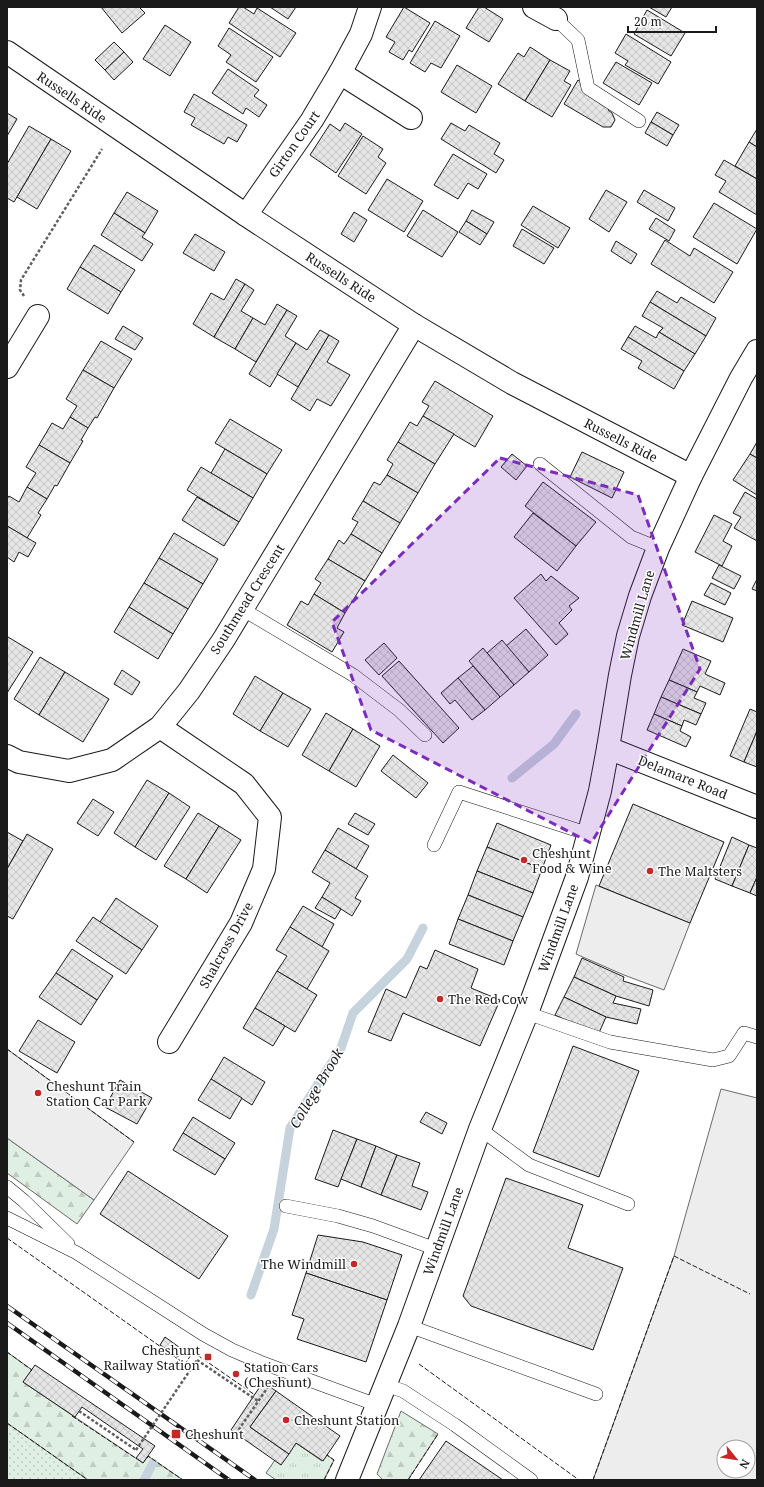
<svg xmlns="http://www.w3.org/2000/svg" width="764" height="1487" font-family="'Noto Serif',serif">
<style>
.grass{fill:url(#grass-tufts);stroke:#6a6a6a}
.forest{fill:url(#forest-firs);stroke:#6a6a6a}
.park{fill:url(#park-dots);stroke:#6a6a6a}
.parking{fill:#ededed;stroke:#6a6a6a;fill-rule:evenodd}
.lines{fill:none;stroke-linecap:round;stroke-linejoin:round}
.stream{stroke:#c6d2dc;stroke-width:9}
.building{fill:url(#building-cross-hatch);stroke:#1a1a1a}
.service-casing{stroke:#1a1a1a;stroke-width:14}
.minor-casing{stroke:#1a1a1a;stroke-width:24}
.path{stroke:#5f5f5f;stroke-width:2.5;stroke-dasharray:3 2;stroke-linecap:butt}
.service{stroke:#fff;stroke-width:13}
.minor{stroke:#fff;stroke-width:22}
.rail-casing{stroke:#1a1a1a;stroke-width:4.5}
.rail{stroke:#fff;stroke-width:3;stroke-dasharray:9;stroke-linecap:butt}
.path-bridge{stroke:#5f5f5f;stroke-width:2.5;stroke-dasharray:3 2;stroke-linecap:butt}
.fence{stroke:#1a1a1a;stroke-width:1;stroke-dasharray:5 2;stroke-linecap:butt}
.marked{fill:#7b2cbf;fill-opacity:0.2;stroke:#7b2cbf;stroke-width:3;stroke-dasharray:8 5;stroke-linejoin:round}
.poi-dot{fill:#c62828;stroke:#fff;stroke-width:1.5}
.labels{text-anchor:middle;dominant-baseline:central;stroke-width:3;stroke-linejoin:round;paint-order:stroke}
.street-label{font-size:13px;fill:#1a1a1a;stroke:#fff}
.poi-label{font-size:13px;fill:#1a1a1a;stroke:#fff;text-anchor:start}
.water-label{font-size:14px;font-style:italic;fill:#1a1a1a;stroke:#fff}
</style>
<defs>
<pattern id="grass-tufts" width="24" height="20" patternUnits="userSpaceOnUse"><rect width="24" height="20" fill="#e0efe3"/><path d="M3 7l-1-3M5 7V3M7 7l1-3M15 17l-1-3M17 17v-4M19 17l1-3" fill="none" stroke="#c0ccc2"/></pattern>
<pattern id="forest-firs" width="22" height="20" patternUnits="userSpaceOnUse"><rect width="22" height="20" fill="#e0efe3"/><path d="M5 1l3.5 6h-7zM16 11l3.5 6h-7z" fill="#c0ccc2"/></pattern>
<pattern id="park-dots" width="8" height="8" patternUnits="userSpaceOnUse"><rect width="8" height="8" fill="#e0efe3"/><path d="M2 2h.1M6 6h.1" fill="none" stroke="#c0ccc2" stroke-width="1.8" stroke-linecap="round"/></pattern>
<pattern id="building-cross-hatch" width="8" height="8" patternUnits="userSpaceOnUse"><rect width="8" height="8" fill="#e6e6e6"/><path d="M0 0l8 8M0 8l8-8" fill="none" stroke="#c5c5c5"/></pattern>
</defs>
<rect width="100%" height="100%" fill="#fff"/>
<!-- grass -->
<path class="grass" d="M296 1443 322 1461 327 1455 334 1460 324 1480H276L266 1473 275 1460Z"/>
<!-- forest -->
<g class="forest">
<path d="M7 1138 94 1200 77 1224 7 1173Z"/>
<path d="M7 1352 32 1370 23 1382 143 1463 148 1456 183 1480H7Z"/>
<path d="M401 1411 438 1434 408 1480H383L377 1474Z"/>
</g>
<!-- park -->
<path class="park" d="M7 1423 88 1480H7Z"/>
<!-- parking -->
<g class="parking">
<path d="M596 885 690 923 664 990 624 975 576 954Z"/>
<path d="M7 1049 134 1142 94 1200 7 1138Z"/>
<path d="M721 1089 757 1098V1480H593L674 1256ZM724 1447H748V1471H724Z"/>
</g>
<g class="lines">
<!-- stream -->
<g class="stream">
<path d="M512 778 554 744 576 714"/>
<path d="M251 1295 274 1229 290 1128 341 1048 353 1013 407 959 423 928"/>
<path d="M144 1480 153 1463"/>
</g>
</g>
<!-- building -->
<g class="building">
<path d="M101 7H139L145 13 122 33Z"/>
<path d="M239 7H243L254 14 257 8 296 33 280 57 229 23Z"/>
<path d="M270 7H296L288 19Z"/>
<path d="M404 7 430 23 412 52 409 50 403 60 389 52 395 42 386 37Z"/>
<path d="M479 7H484L503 19 489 42 466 28Z"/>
<path d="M649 7H672L666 17Z"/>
<path d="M647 10 685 33 671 56 634 34Z"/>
<path d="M435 21 460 36 441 68 431 63 425 72 410 63Z"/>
<path d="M165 25 191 42 170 76 143 59Z"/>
<path d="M229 28 273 57 256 82 226 62 231 55 218 46Z"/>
<path d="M626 34 671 62 658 84 625 65 628 61 615 53Z"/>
<path d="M114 42 124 52 105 70 95 60Z"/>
<path d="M530 47 550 60 525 101 498 84 518 53 524 57Z"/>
<path d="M124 52 133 62 114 80 105 70Z"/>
<path d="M550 60 570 71 564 81 571 85 552 117 525 101Z"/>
<path d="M616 62 652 83 639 105 603 83Z"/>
<path d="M457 65 492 86 476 113 441 92Z"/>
<path d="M228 69 259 90 254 96 267 105 259 117 246 108 243 114 212 93Z"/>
<path d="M578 80 613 101 608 110 612 113 615 120 611 127H603L564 104Z"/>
<path d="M194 94 247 125 237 142 228 137 224 144 191 125 195 118 184 112Z"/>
<path d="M657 112 679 125 673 135 651 122Z"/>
<path d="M7 113 17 119 7 136Z"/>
<path d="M651 122 673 135 667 146 645 133Z"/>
<path d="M345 123 362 134 336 173 310 155 330 124 340 131Z"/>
<path d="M451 123 465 131 469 125 500 143 494 154 504 160 496 173 441 139Z"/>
<path d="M29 126 51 139 14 202 7 198V164Z"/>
<path d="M757 129V147L749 142Z"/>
<path d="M363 136 383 149 378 157 386 163 366 194 338 176Z"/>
<path d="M51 139 71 151 37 209 17 197Z"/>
<path d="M749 142 757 147V179L735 166Z"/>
<path d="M453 154 487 174 478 189 468 183 458 199 434 185Z"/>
<path d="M724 160 757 179V215L719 192 726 181 715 175Z"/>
<path d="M387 179 423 201 404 232 368 210Z"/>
<path d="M606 190 627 202 609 232 589 219Z"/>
<path d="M644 190 675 208 668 221 637 202Z"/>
<path d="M127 192 158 211 145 233 114 213Z"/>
<path d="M714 203 757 229 737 264 693 237Z"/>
<path d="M533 206 570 228 558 248 521 225Z"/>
<path d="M423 210 458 232 442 257 407 236Z"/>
<path d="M472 210 494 222 487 234 466 221Z"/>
<path d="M354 212 367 220 354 242 341 234Z"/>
<path d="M114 213 145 233 142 237 153 244 142 261 101 235Z"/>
<path d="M656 218 675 230 669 241 649 229Z"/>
<path d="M466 221 487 234 480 245 459 232Z"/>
<path d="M522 229 554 248 544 264 513 246Z"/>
<path d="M195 234 225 252 214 271 183 253Z"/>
<path d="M665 240 690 256 694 248 733 272 714 303 651 264Z"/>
<path d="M616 241 637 254 631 264 611 251Z"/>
<path d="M94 245 135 270 121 292 80 267Z"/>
<path d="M80 267 121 292 108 314 67 289Z"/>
<path d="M236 279 245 284 214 337 193 324 211 293 224 300Z"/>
<path d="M245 284 254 290 241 311 253 318 235 349 214 337Z"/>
<path d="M657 291 677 303 681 297 716 318 706 336 650 302Z"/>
<path d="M650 302 706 336 695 354 659 332 663 328 642 316Z"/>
<path d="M277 304 287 310 256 362 235 349 253 318 265 325Z"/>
<path d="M287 310 297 316 285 336 296 343 270 387 249 374Z"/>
<path d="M123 326 143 338 135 350 115 339Z"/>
<path d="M635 326 656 338 659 332 695 354 684 371 628 337Z"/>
<path d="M320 330 329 335 298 387 277 374 296 343 307 350Z"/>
<path d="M329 335 339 341 327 362 350 375 331 406 317 399 310 411 291 399Z"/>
<path d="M628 337 684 371 674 389 638 368 642 361 621 349Z"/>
<path d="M101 341 132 359 114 388 83 370Z"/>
<path d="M83 370 114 388 97 418 95 417 88 428 70 417 77 406 66 399Z"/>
<path d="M435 381 493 416 475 447 423 416 429 406 422 402Z"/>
<path d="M423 416 454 434 435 464 398 442 410 422 417 426Z"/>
<path d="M70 417 88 428 81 440 83 441 70 463 39 445 52 423 63 429Z"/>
<path d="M230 419 282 450 267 474 215 443Z"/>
<path d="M398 442 435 464 418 493 387 475 393 464 387 460Z"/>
<path d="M757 442V458L750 454Z"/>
<path d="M39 445 70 463 57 486 55 485 47 499 27 487 36 473 26 467Z"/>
<path d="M225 449 267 474 253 498 211 473Z"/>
<path d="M582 452 624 472 612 498 570 477Z"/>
<path d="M512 454 527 466 516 480 501 467Z"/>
<path d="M750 454 757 458V495L733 480Z"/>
<path d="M201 467 253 498 239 522 187 490Z"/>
<path d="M387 475 418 493 400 523 363 501 374 482 380 485Z"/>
<path d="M543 482 596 522 576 546 525 506Z"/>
<path d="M27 487 47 499 38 513 41 515 27 538 7 526V499L9 496 19 502Z"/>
<path d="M745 492 757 499V541L734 528 741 517 733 513Z"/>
<path d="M197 497 239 522 224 546 182 520Z"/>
<path d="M363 501 400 523 382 553 351 534 358 522 352 519Z"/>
<path d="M533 513 576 546 557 571 514 537Z"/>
<path d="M714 515 732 524 723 541 732 546 722 566 695 552Z"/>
<path d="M7 526 36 543 28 557 19 552 14 562 7 557Z"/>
<path d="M174 533 218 559 203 584 159 558Z"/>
<path d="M351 534 382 553 365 581 328 559 339 540 344 544Z"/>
<path d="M159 558 203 584 188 609 144 583Z"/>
<path d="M328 559 365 581 345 613 314 594 321 583 315 579Z"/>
<path d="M719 565 741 576 734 589 712 578Z"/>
<path d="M541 574 546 581 551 576 579 598 569 606 572 610 559 623 568 634 556 645 514 598Z"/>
<path d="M757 579V591L752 589Z"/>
<path d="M144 583 188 609 173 634 129 607Z"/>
<path d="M711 583 731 593 725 605 704 595Z"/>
<path d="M314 594 345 613 337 628 344 632 332 652 287 625 301 601 308 605Z"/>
<path d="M692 601 733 618 723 642 682 625Z"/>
<path d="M129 607 173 634 158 659 114 632Z"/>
<path d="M526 629 548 655 529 672 506 646Z"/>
<path d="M8 637 33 652 7 693V638Z"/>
<path d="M502 640 529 672 514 685 487 653Z"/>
<path d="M384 643 397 658 379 675 365 660Z"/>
<path d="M483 648 514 685 500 697 469 661Z"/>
<path d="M683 649 711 661 705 674 725 683 720 695 700 686 697 692 669 680Z"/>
<path d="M40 657 65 672 39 715 14 699Z"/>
<path d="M399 661 459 728 443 743 382 676Z"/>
<path d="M473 666 500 697 485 710 458 678Z"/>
<path d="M122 670 140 682 132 695 114 684Z"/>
<path d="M65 672 109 699 83 742 39 715Z"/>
<path d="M255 676 283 693 260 731 233 714Z"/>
<path d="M458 678 485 710 472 720 455 700 450 704 441 693Z"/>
<path d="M669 680 697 692 694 698 706 703 701 714 661 697Z"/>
<path d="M283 693 311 709 288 747 260 731Z"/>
<path d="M661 697 701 714 696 725 684 720 682 726 654 714Z"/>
<path d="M750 709 757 712V731L744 762 730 756Z"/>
<path d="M326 713 353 729 329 771 302 755Z"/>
<path d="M654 714 682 726 680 731 691 737 686 747 647 730Z"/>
<path d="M353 729 380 746 356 787 329 771Z"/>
<path d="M757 731V767L744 762Z"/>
<path d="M393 755 428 783 416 798 381 771Z"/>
<path d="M147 780 169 793 135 847 114 833Z"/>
<path d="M169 793 190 807 156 860 135 847Z"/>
<path d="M93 799 114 812 98 836 77 823Z"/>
<path d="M633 804 724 842 690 923 599 886Z"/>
<path d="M198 813 219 826 186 879 164 866Z"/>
<path d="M355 813 375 824 368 835 348 824Z"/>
<path d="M497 823 551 845 542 869 487 847Z"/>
<path d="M219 826 241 840 207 893 186 879Z"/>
<path d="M338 828 369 846 356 869 325 850Z"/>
<path d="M7 832 23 841 7 869Z"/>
<path d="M27 834 53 849 13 919 7 916V869Z"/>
<path d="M732 837 749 845 732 886 715 879Z"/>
<path d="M749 845 757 848V877L750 893 732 886Z"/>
<path d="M487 847 542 869 533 893 477 871Z"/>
<path d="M325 850 368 876 355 898 361 901 352 916 322 897 330 883 312 872Z"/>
<path d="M477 871 533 893 523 917 468 895Z"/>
<path d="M757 877V896L750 893Z"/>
<path d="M468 895 523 917 513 941 458 919Z"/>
<path d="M322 897 341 909 335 919 315 908Z"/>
<path d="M116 898 158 926 142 950 100 922Z"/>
<path d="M303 906 334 924 322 947 290 927Z"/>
<path d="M93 917 142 950 126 974 76 941Z"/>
<path d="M458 919 513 941 504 965 449 944Z"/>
<path d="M290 927 329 951 307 989 277 971 287 956 276 950Z"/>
<path d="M72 949 113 976 97 1000 56 973Z"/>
<path d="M435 950 478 969 471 988 500 1000 480 1046 403 1013 391 1041 368 1032 386 989 406 998 420 966 427 969Z"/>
<path d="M582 958 624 977 623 981 653 990 649 1006 616 996 574 977Z"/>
<path d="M277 971 317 995 295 1032 255 1008Z"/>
<path d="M56 973 97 1000 81 1025 39 997Z"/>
<path d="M574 977 616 996 613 1003 641 1009 637 1024 606 1017 564 997Z"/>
<path d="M564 997 606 1017 598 1035 555 1015Z"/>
<path d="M255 1008 285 1026 273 1046 243 1028Z"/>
<path d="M38 1020 75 1042 57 1073 19 1051Z"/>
<path d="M573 1046 639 1071 599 1177 533 1152Z"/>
<path d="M224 1057 265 1082 252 1105 211 1079Z"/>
<path d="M211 1079 242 1098 230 1119 198 1100Z"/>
<path d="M120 1080 152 1098 137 1124 105 1107Z"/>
<path d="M426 1112 447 1123 442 1134 420 1122Z"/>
<path d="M193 1117 235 1143 225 1159 183 1133Z"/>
<path d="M333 1130 357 1139 338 1187 315 1179Z"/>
<path d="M183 1133 225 1159 215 1175 173 1150Z"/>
<path d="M357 1139 376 1146 361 1187 341 1179Z"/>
<path d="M376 1146 397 1155 381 1195 361 1187Z"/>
<path d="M397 1155 420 1163 412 1186 428 1192 421 1210 381 1195Z"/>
<path d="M128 1171 228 1236 199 1279 100 1214Z"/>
<path d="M506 1178 583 1205 568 1248 623 1268 593 1350 471 1306 463 1296Z"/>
<path d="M318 1235 363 1242 402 1255 387 1300 306 1273Z"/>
<path d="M306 1273 387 1300 366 1362 297 1339 304 1319 292 1315Z"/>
<path d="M165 1337 183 1350 178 1357 160 1345Z"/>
<path d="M35 1365 155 1446 143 1463 136 1458 143 1449 82 1407 75 1417 23 1382Z"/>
<path d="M263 1382 276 1391 250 1427 289 1454 281 1465 231 1430Z"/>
<path d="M276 1391 340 1436 323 1461 296 1443 289 1454 250 1427Z"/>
<path d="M446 1441 503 1480H419Z"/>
</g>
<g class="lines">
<!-- service casing -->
<g class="service-casing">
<g id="service">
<path d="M556 19 578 40 588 88 639 121"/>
<path d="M540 464 631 537 658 548"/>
<path d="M242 609 353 675 399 710 425 735"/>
<path d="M434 845 459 792 589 834"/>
<path d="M527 1013 610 1042 713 1060 729 1056 744 1033 757 1037"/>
<path d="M480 1129 529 1165 628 1204"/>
<path d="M7 1187 24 1201 68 1244"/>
<path d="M286 1206 338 1216 373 1226 436 1249"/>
<path d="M7 1218 77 1253 203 1334 232 1350 260 1362 377 1405"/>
<path d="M409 1326 596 1394"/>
<path d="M386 1385 403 1391 455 1425 531 1480"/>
</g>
</g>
<!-- minor casing -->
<g class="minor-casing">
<g id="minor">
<path d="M534 7 556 19"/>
<path d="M7 52 246 215 414 325 512 383 691 476"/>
<path d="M340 73 411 118"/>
<path d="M246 215 312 120 340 73 361 34 370 7"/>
<path d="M7 367 38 316"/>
<path d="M160 727 244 784 270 817 264 869 241 923 169 1042"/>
<path d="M608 748 757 807"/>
<path d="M7 756 19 762 69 771 112 760 160 727 189 691 224 639 414 325"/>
<path d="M347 1480 409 1326 480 1129 527 1013 577 877 600 791 608 748 620 675 628 636 640 596 658 548 691 476 741 378 757 351"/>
</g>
</g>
<!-- path -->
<g class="path">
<path d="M24 296 20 290 21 280 102 149"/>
<path d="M197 1360 258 1401"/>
<path d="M79 1411 136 1450"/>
<path d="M233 1438 268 1387"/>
</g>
<!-- service -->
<use href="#service" class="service"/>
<!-- minor -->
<use href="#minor" class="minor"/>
<!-- rail casing -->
<g class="rail-casing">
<g id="rail">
<path d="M7 1306 255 1480"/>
<path d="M7 1323 229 1480"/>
</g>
</g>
<!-- rail -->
<use href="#rail" class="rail"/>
<!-- path-bridge -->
<path class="path-bridge" d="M136 1450 197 1360"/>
<!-- fence -->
<g class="fence">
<path d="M7 1049 134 1142"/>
<path d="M7 1238 185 1364 193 1352 255 1395"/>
<path d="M7 1352 32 1370 30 1372"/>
<path d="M419 1364 579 1480"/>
<path d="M72 1416 137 1459"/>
<path d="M7 1423 88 1480"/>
<path d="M147 1458 148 1456 183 1480"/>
<path d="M324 1480 334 1460 327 1455"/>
<path d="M408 1480 438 1434"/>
<path d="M593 1480 674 1256 750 1294"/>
</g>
</g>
<!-- marked area -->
<path class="marked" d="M500 458 638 495 700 669 591 843 371 730 332 622Z"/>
<!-- markers -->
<g class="poi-dot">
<circle cx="524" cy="860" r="4"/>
<circle cx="650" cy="871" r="4"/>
<circle cx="440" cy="999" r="4"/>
<circle cx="38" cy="1093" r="4"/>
<circle cx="354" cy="1264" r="4"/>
<rect x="204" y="1353" width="8" height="8" rx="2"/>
<circle cx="236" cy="1374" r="4"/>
<circle cx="286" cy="1420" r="4"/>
<rect x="171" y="1429" width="10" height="10" rx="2"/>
</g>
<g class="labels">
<!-- street labels -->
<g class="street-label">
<text transform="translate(72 97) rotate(34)">Russells Ride</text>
<text transform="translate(294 144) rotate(-55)">Girton Court</text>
<text transform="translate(341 277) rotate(33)">Russells Ride</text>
<text transform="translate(621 440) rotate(27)">Russells Ride</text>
<text transform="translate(247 599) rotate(-58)">Southmead Crescent</text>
<text transform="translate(637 615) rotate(-74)">Windmill Lane</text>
<text transform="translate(683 777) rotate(22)">Delamare Road</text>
<text transform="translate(558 928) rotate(-70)">Windmill Lane</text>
<text transform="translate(226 945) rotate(-61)">Shalcross Drive</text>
<text transform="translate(443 1231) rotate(-70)">Windmill Lane</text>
</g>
<!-- poi labels -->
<g class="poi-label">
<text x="532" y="853">Cheshunt<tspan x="532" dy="15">Food &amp; Wine</tspan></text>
<text x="658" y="871">The Maltsters</text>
<text x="448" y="999">The Red Cow</text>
<text x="46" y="1086">Cheshunt Train<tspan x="46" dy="15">Station Car Park</tspan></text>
<text x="346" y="1264" text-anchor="end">The Windmill</text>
<text x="200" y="1350" text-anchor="end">Cheshunt<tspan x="200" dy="15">Railway Station</tspan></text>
<text x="244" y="1367">Station Cars<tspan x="244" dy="15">(Cheshunt)</tspan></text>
<text x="294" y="1420">Cheshunt Station</text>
<text x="185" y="1434">Cheshunt</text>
</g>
<!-- water labels -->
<g class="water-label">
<text transform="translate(316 1088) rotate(-59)">College Brook</text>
</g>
</g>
<!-- border -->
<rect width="764" height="1487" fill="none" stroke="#1a1a1a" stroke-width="16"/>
<!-- north arrow -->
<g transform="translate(736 1459) rotate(120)"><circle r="19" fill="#ffffff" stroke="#a3a3a3"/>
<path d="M0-3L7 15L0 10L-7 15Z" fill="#c62828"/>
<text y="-6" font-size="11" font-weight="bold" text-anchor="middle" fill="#1a1a1a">N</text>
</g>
<!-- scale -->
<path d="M628 26v6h88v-6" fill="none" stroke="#1a1a1a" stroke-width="2"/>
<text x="634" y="26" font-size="12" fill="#1a1a1a" stroke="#ffffff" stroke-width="3" paint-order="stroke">20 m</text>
</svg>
